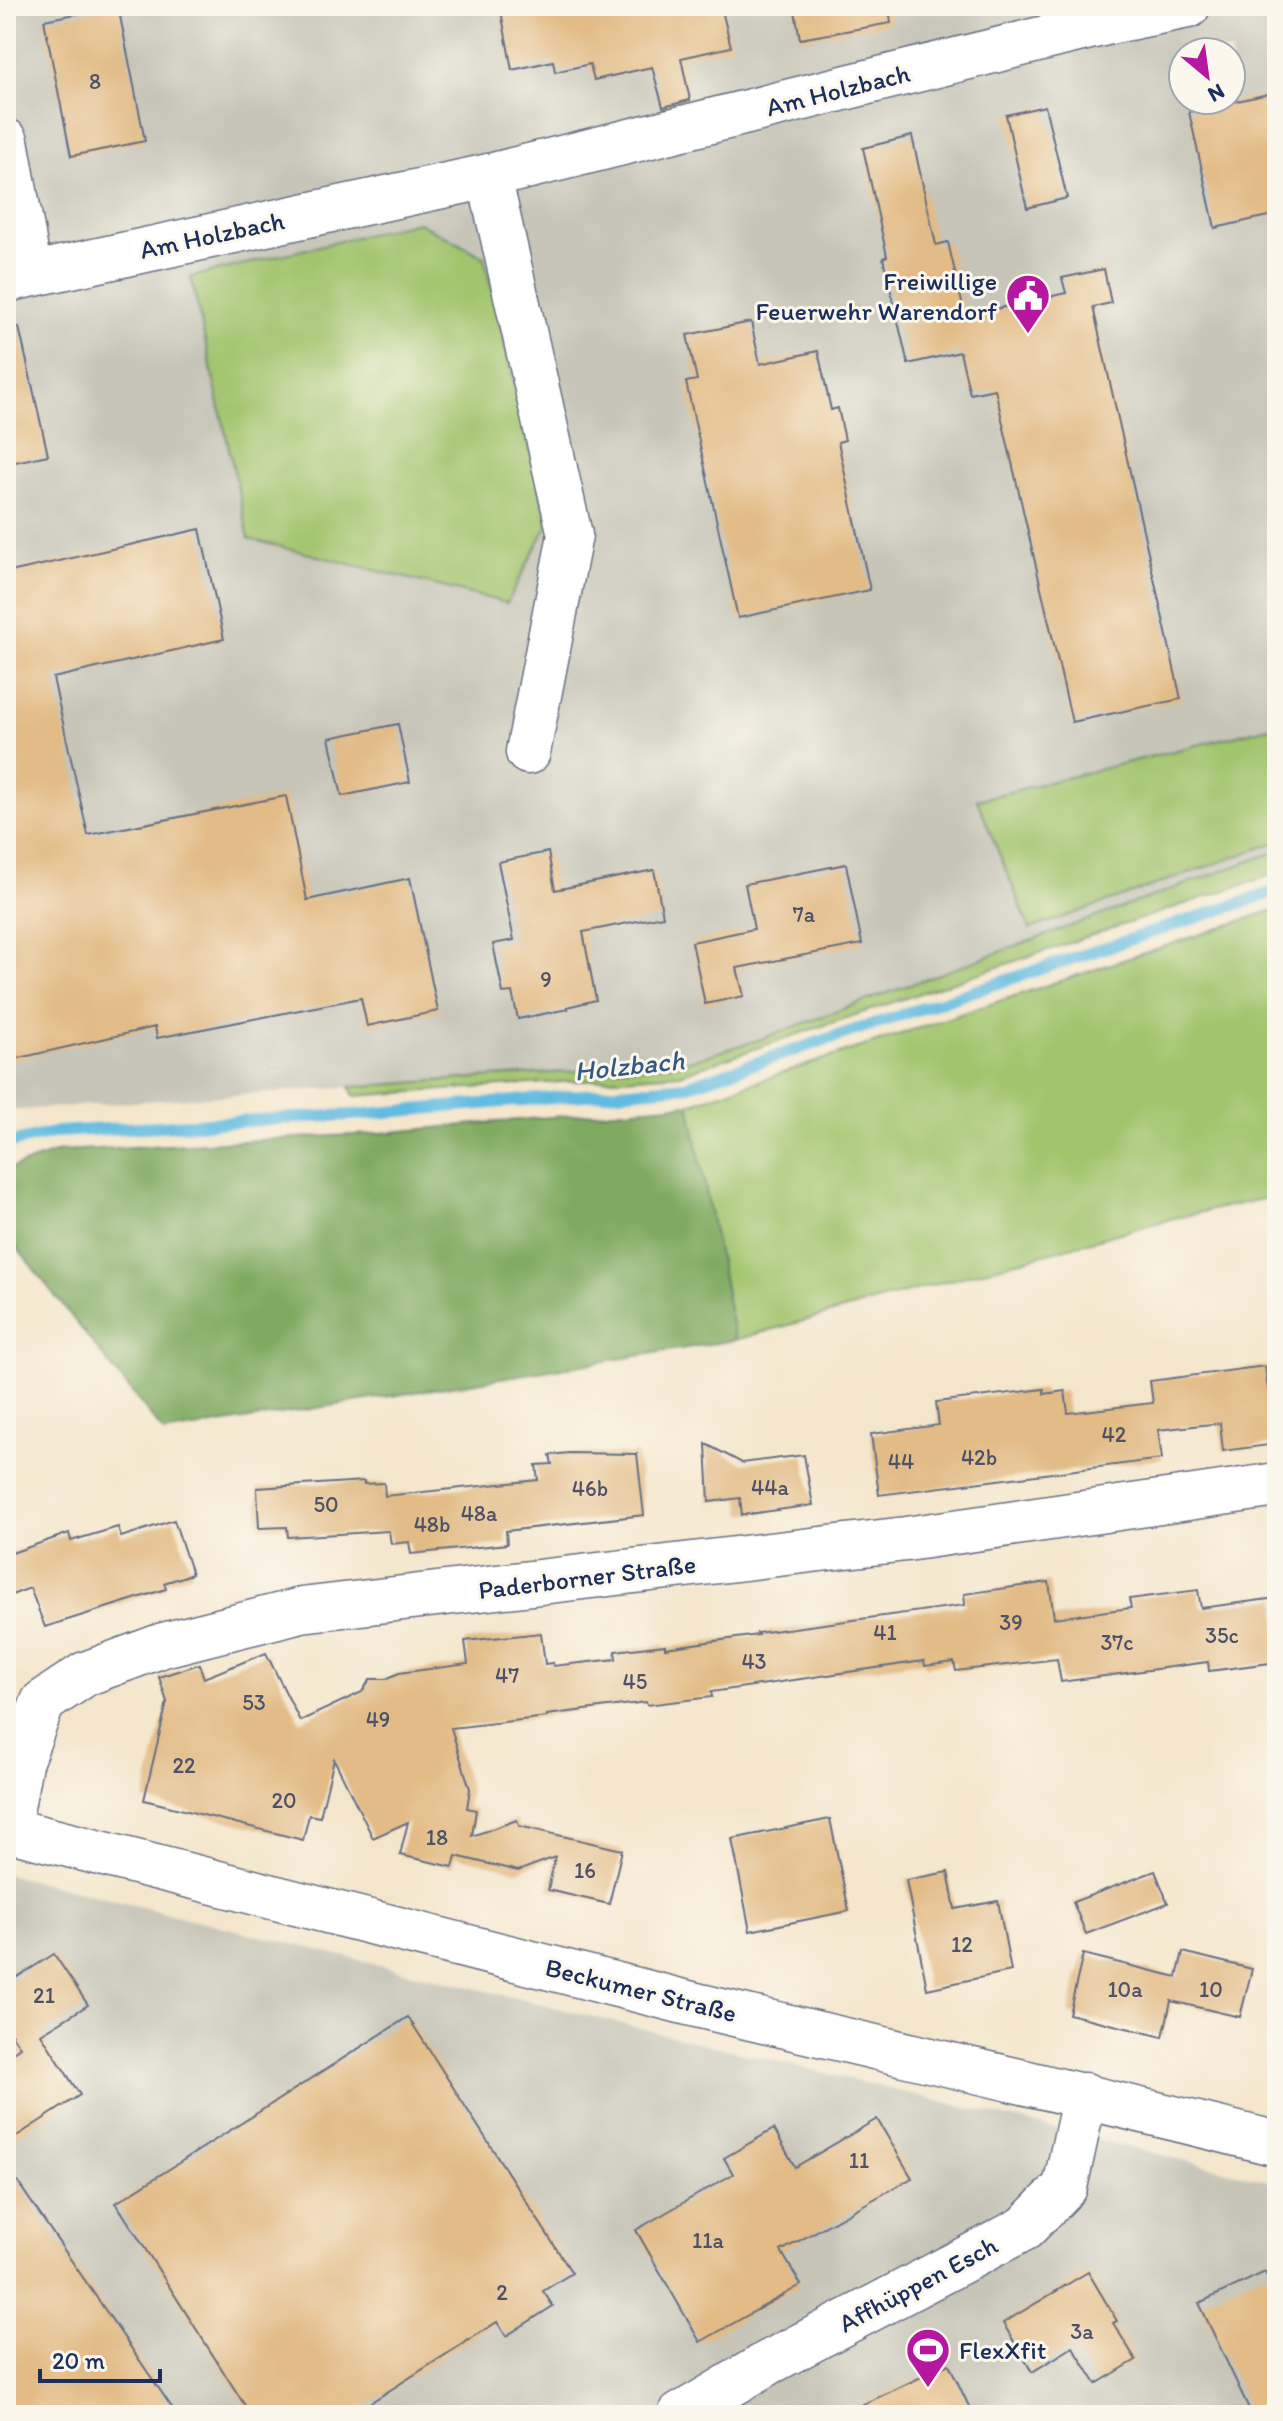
<svg xmlns="http://www.w3.org/2000/svg" width="1283" height="2421" font-family="Itim,sans-serif">
<style>
.industrial{fill:#c6c5b8;fill-rule:evenodd}
.green{fill:#a1c46d;stroke:#5e7a66;stroke-width:2}
.forest{fill:#80aa60;stroke:#4e6c5f;stroke-width:2}
.lines{fill:none;stroke-linecap:round;stroke-linejoin:round}
.stream{stroke:#62bbe0;stroke-width:12}
.building{fill:#e2bb86}
.minor-casing{stroke:#676f84;stroke-width:47}
.minor{stroke:#fff;stroke-width:44}
.labels{text-anchor:middle;dominant-baseline:central;stroke-width:6;stroke-linejoin:round;paint-order:stroke}
.number-label{font-size:22px;fill:#4d5268}
.street-label{font-size:26px;fill:#1b2f5e;stroke:#fbf7ec}
.poi-label{font-size:26px;fill:#1b2f5e;stroke:#fbf7ec;text-anchor:end}
.water-label{font-size:28px;font-style:italic;fill:#305985;stroke:#fbf7ec}
</style>
<rect width="100%" height="100%" fill="#fbf7ec"/>
<filter id="ink" filterUnits="userSpaceOnUse"><feTurbulence type="fractalNoise" baseFrequency=".0125" numOctaves="2"/><feDisplacementMap in="SourceGraphic" scale="16" xChannelSelector="R" yChannelSelector="G"/><feConvolveMatrix kernelMatrix="1 2 1 2 8 2 1 2 1" color-interpolation-filters="sRGB"/></filter>
<filter id="wash" filterUnits="userSpaceOnUse"><feTurbulence type="fractalNoise" baseFrequency=".006" numOctaves="4" result="noise"/><feDisplacementMap in="SourceGraphic" scale="32" xChannelSelector="R" yChannelSelector="G"/><feGaussianBlur stdDeviation="1.8" result="paint"/><feColorMatrix in="noise" values="0 0 0 0 0 0 0 0 0 0 0 0 0 0 0 0 0 1.4 0 .05"/><feComposite in="paint" operator="in"/></filter>
<g filter="url(#wash)">
<rect width="100%" height="100%" fill="#f4e6cc"/>
<!-- industrial -->
<g class="industrial">
<path d="M6 6H1277V725L977 801 1030 929 1277 842V851L758 1040 679 1064 6 1111ZM1183 52H1231V100H1183Z"/>
<path d="M6 1874 1277 2183V2415H6Z"/>
</g>
<!-- green -->
<g class="green">
<path d="M418 222 484 257 548 524 507 603 249 539 191 277Z"/>
<path d="M1277 725V842L1030 929 977 800Z"/>
<path d="M1277 851V873L680 1074 354 1096 350 1087 679 1064 758 1040Z"/>
<path d="M1277 909V1196L1174 1218 735 1340 689 1104Z"/>
</g>
<!-- forest -->
<path class="forest" d="M689 1104 735 1340 164 1433 6 1234V1170L60 1151 370 1134Z"/>
<g class="lines">
<!-- stream -->
<path class="stream" d="M6 1144 57 1132 366 1114 686 1086 1277 891"/>
</g>
<g id="blocks">
<!-- building -->
<g class="building">
<path d="M118 6 145 141 71 156 44 20Z"/>
<path d="M523 6H721L731 47 681 58 690 100 663 107 652 67 594 80 590 64 555 72 553 61 512 70 501 11Z"/>
<path d="M794 6H889L891 23 800 39Z"/>
<path d="M1277 92V214L1215 228 1189 112Z"/>
<path d="M1045 106 1067 198 1027 208 1006 115Z"/>
<path d="M912 136 936 245 948 242 965 316 1066 293 1062 278 1104 269 1111 303 1093 307 1181 699 1072 722 995 389 970 394 960 352 908 364 883 258 887 256 863 148Z"/>
<path d="M751 322 760 364 818 351 831 410 838 408 845 440 838 442 870 590 738 618 686 382 697 380 687 335Z"/>
<path d="M19 327 48 455 6 464V328Z"/>
<path d="M200 529 224 639 53 678 88 835 286 796 307 900 410 878 438 1011 367 1026 361 998 157 1038 155 1027 6 1061V573Z"/>
<path d="M398 724 410 782 342 796 329 738Z"/>
<path d="M548 852 555 890 654 870 663 916 583 932 596 1000 567 1007 568 1009 518 1019 512 992 503 993 493 944 514 940 498 862Z"/>
<path d="M846 864 862 944 737 968 744 996 705 1004 692 942 754 929 745 884Z"/>
<path d="M1265 1366 1269 1397 1272 1396 1277 1444 1223 1451 1220 1423 1158 1430 1162 1459 879 1495 871 1434 939 1425 936 1402 1044 1389V1394L1065 1391 1068 1413 1153 1403 1150 1381Z"/>
<path d="M706 1444 742 1463 804 1455 813 1505 742 1515 740 1498 709 1502Z"/>
<path d="M569 1453 637 1454 644 1515 506 1531 507 1544 411 1554 409 1542 391 1544 389 1531 288 1537 287 1527 259 1528 257 1488 364 1481V1484L384 1483 385 1496 538 1480 536 1465 552 1464 550 1455Z"/>
<path d="M174 1520 192 1574 164 1583 166 1589 45 1627 30 1588 6 1597V1555L69 1533 71 1541 118 1527 121 1537Z"/>
<path d="M1049 1582 1054 1618 1131 1608 1129 1599 1198 1590 1201 1608 1277 1598V1662L1209 1671 1208 1662 1061 1682 1057 1659 956 1671 954 1662 925 1666 924 1661 711 1692 712 1697 647 1705 646 1702 547 1715V1717L451 1728 470 1789 467 1808 476 1810 472 1836 517 1820 519 1826 622 1850 609 1904 548 1890 555 1857 518 1871 456 1856 453 1867 400 1855 408 1822 373 1838 334 1759 320 1817 309 1815 303 1840 144 1800 167 1702 159 1677 199 1664 204 1678 266 1653 300 1721 362 1692 370 1679H386L399 1673 468 1664 465 1641 541 1633 545 1664 553 1663V1666L616 1659 615 1651 665 1645V1648L758 1635 757 1633 965 1605 964 1594Z"/>
<path d="M830 1819 849 1911 750 1931 732 1839Z"/>
<path d="M1155 1871 1168 1903 1086 1934 1073 1902Z"/>
<path d="M948 1872 955 1909 998 1901 1011 1971 927 1989 906 1880Z"/>
<path d="M1183 1952 1252 1969 1240 2017 1171 2001 1163 2037 1069 2014 1083 1954 1177 1977Z"/>
<path d="M54 1954 88 2005 41 2034 80 2095 6 2143V2057L20 2047 6 2026V1984Z"/>
<path d="M408 2017 572 2273 543 2291 553 2306 506 2336 497 2322 351 2415H251L116 2203Z"/>
<path d="M877 2119 912 2178 781 2251 801 2285 700 2342 636 2230 733 2174 724 2158 774 2129 795 2167Z"/>
<path d="M6 2165 177 2415H6Z"/>
<path d="M1088 2272 1117 2321 1113 2323 1136 2360 1096 2384 1073 2347 1032 2372 1003 2323Z"/>
<path d="M1265 2272 1277 2298V2415H1252L1199 2303Z"/>
<path d="M949 2364 973 2415H840Z"/>
</g>
</g>
</g>
<g filter="url(#ink)">
<use href="#blocks" fill-opacity="0" stroke="#676f84" stroke-width="2"/>
<g class="lines">
<!-- minor casing -->
<g class="minor-casing">
<g id="minor">
<path d="M6 141 30 274"/>
<path d="M489 176 570 535 528 752"/>
<path d="M6 280 489 176 1114 21 1188 6"/>
<path d="M6 1829C233 1888 460 1947 688 2003 884 2050 1081 2094 1277 2144"/>
<path d="M8 1829 20 1763 43 1702 85 1674 163 1645 301 1610 906 1539 1277 1485"/>
<path d="M680 2415 768 2363 1025 2228 1065 2187 1085 2095"/>
</g>
</g>
<!-- minor -->
<use href="#minor" class="minor"/>
</g>
</g>
<!-- icons -->
<defs>
<g id="civic-pin" transform="scale(2.3)"><path d="M0 17L-7.5 6A9.5 9.5 0 1 1 7.5 6Z" fill="#b5179e" stroke="#fbf7ec"/><path d="M-.6-6.5H3V-4.5H.6V-3L4-1V1h2V6H-6V1h2V-1L-.6-3ZM-1.2 2.5V6h2.4V2.5Z" fill="#fff"/></g>
<g id="stadium-pin" transform="scale(2.3)"><path d="M0 17L-7.5 6A9.5 9.5 0 1 1 7.5 6Z" fill="#b5179e" stroke="#fbf7ec"/><path d="M0-5a6.5 5 0 1 0 0 10a6.5 5 0 1 0 0-10ZM-3.5-1.8h7v3.6h-7Z" fill="#fff"/></g>
</defs>
<g fill-rule="evenodd">
<use href="#civic-pin" x="1028" y="296"/>
<use href="#stadium-pin" x="928" y="2350"/>
</g>
<g class="labels">
<!-- number labels -->
<g class="number-label">
<text x="95" y="81">8</text>
<text x="804" y="914">7a</text>
<text x="546" y="979">9</text>
<text x="1114" y="1434">42</text>
<text x="979" y="1457">42b</text>
<text x="901" y="1461">44</text>
<text x="770" y="1487">44a</text>
<text x="590" y="1488">46b</text>
<text x="326" y="1504">50</text>
<text x="479" y="1513">48a</text>
<text x="432" y="1524">48b</text>
<text x="1011" y="1622">39</text>
<text x="885" y="1632">41</text>
<text x="1222" y="1635">35c</text>
<text x="1117" y="1642">37c</text>
<text x="754" y="1661">43</text>
<text x="507" y="1675">47</text>
<text x="635" y="1681">45</text>
<text x="254" y="1702">53</text>
<text x="378" y="1719">49</text>
<text x="184" y="1765">22</text>
<text x="284" y="1800">20</text>
<text x="437" y="1837">18</text>
<text x="585" y="1870">16</text>
<text x="962" y="1944">12</text>
<text x="1125" y="1989">10a</text>
<text x="1211" y="1989">10</text>
<text x="44" y="1995">21</text>
<text x="859" y="2160">11</text>
<text x="708" y="2240">11a</text>
<text x="502" y="2292">2</text>
<text x="1082" y="2331">3a</text>
</g>
<!-- street labels -->
<g class="street-label">
<text transform="translate(838 90) rotate(-14)">Am Holzbach</text>
<text transform="translate(212 235) rotate(-12)">Am Holzbach</text>
<text transform="translate(587 1577) rotate(-7)">Paderborner Straße</text>
<text transform="translate(641 1990) rotate(14)">Beckumer Straße</text>
<text transform="translate(918 2284) rotate(-28)">Affhüppen Esch</text>
</g>
<!-- poi labels -->
<g class="poi-label">
<text x="997" y="281">Freiwillige<tspan x="997" dy="30">Feuerwehr Warendorf</tspan></text>
<text x="959" y="2350" text-anchor="start">FlexXfit</text>
</g>
<!-- water labels -->
<g class="water-label">
<text transform="translate(629 1065) rotate(-6)">Holzbach</text>
</g>
</g>
<!-- margin -->
<rect width="1283" height="2421" fill="none" stroke="#fbf7ec" stroke-width="32"/>
<!-- north arrow -->
<g transform="translate(1207 76) rotate(151)"><circle r="38" fill="#fbf7ec" stroke="#a1a7b3" stroke-width="2"/>
<path d="M0-6L14 30L0 20L-14 30Z" fill="#b5179e"/>
<text y="-12" font-size="22" font-weight="bold" text-anchor="middle" fill="#1b2f5e">N</text>
</g>
<!-- scale -->
<path d="M40 2369v12h120v-12" fill="none" stroke="#1b2f5e" stroke-width="4"/>
<text x="52" y="2369" font-size="24" fill="#1b2f5e" stroke="#fbf7ec" stroke-width="6" paint-order="stroke">20 m</text>
</svg>
